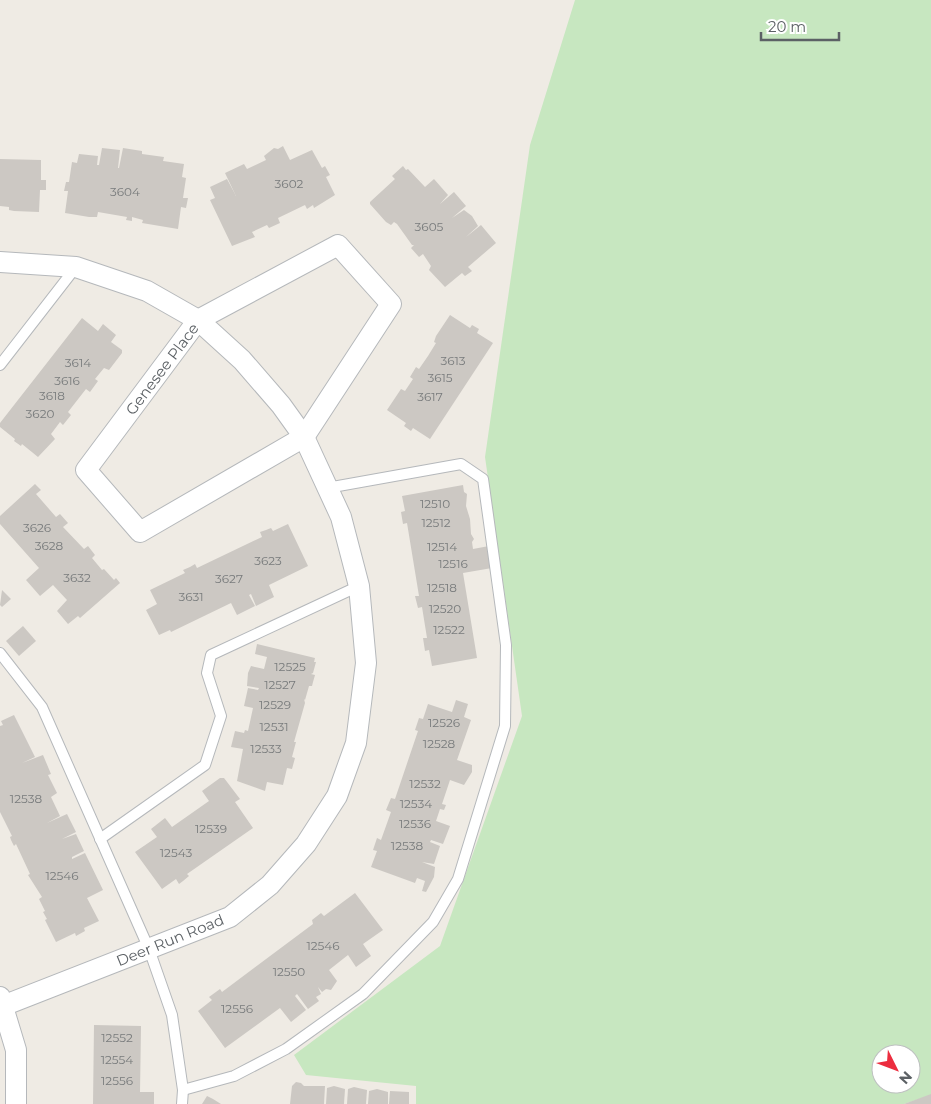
<svg xmlns="http://www.w3.org/2000/svg" width="931" height="1104" font-family="Montserrat,sans-serif">
<style>
.green{fill:#c7e7c0;fill-rule:evenodd}
.building{fill:#ccc8c3}
.lines{fill:none;stroke-linecap:round;stroke-linejoin:round}
.service-casing{stroke:#b5b8bb;stroke-width:12}
.minor-casing{stroke:#b5b8bb;stroke-width:22}
.service{stroke:#fff;stroke-width:10}
.minor{stroke:#fff;stroke-width:20}
.labels{text-anchor:middle;dominant-baseline:central;stroke-width:4.5;stroke-linejoin:round;paint-order:stroke}
.number-label{font-size:12px;fill:#787b7c}
.street-label{font-size:15px;fill:#5c6165;stroke:#fff}
</style>
<rect width="100%" height="100%" fill="#efebe4"/>
<!-- green -->
<path class="green" d="M575 0H931V1095L904 1104H416V1086L306 1075 294 1055 440 946 522 716 485 457 530 145ZM881 1054H911V1084H881Z"/>
<!-- building -->
<g class="building">
<path d="M283 146 290 160 312 150 322 168 325 166 330 175 326 177 335 195 314 208 313 205 307 209 305 205 278 218 280 223 269 228 267 225 252 232 255 237 232 246 210 200 215 198 210 187 227 179 236 196 225 173 244 164 247 169 266 160 264 156 274 148 278 149Z"/>
<path d="M102 148 120 150 118 168H119L123 148 142 151V154L164 157 163 161 184 164 182 177 186 178 183 198H188L186 208 181 207 178 229 142 223 143 220 132 217V221L126 220 127 217 98 212 97 217H89L65 213 68 191H64L66 182H69L72 162 77 163 79 154 98 156 97 165H99Z"/>
<path d="M0 159 41 160V180H46V190H40L39 212 14 211 9 210V207L0 206Z"/>
<path d="M403 166 406 170 408 169 425 187 434 179 448 195 440 204 454 192 466 206 452 218 464 210 472 216 478 226 466 237 481 225 496 243 468 267 472 271 465 276 462 273 445 287 429 270 431 266 423 254 419 257 411 248 414 245H412L397 224 394 222 391 225 386 222 370 204V202L395 179 392 176Z"/>
<path d="M450 315 470 328 472 325 479 329 477 333 493 343 430 439 413 428 411 431 404 426 406 423 387 410 401 389 405 391 413 379 410 377 416 367 419 369 428 356 436 343 434 342 436 336Z"/>
<path d="M82 318 98 331 103 324 116 335 111 342 122 350V353L109 370 104 368 95 379 98 381 90 392 86 389 68 412 71 415 63 425 60 422 51 434 55 439 38 457 22 444 21 446 14 441 15 439 0 427V423Z"/>
<path d="M35 484 41 490 36 494 56 517 60 514 68 523 63 527 84 549 88 546 95 555 92 558 102 570 104 569 114 580 116 578 120 583 80 618 78 616 68 624 57 611 67 600 53 585 40 596 26 580 39 568 0 524V516Z"/>
<path d="M463 485 464 492 467 494 466 506 470 519 471 534 474 539 472 542 473 549 489 546 492 568 463 573 477 658 432 666 429 650 425 651 423 638H427L422 607 418 608 415 596H419L407 523 403 524 401 512 405 511 402 496Z"/>
<path d="M288 524 308 566 269 585 274 597 256 606 251 594 249 595 255 606 237 615 231 603 171 632 170 630 159 635 146 610 157 604 150 590 185 573 183 570 190 567 195 564 197 568 262 537 260 532 266 530 271 528 273 531Z"/>
<path d="M2 590 11 599 2 607 0 605Z"/>
<path d="M23 626 36 641 19 656 6 641Z"/>
<path d="M257 644 315 658 314 662H316L313 673 311 674 315 675 313 682 312 686H309L305 700 304 699 305 703 294 742H296L292 757 295 758 292 769 287 768 283 785 267 782 265 791 237 781 243 749 231 747 235 731 244 733 245 730 248 731 253 708 244 706 248 688 258 690 259 688 247 686 248 673 251 666 264 669 267 657 255 654Z"/>
<path d="M456 700 468 704 464 717 471 720 457 760 472 765V772L464 785 450 780 442 804 446 805 444 810 440 809 436 821 450 826 443 844 431 840 430 842 440 846 434 864 422 862 435 867 434 877 426 892 422 891 425 881 417 878 415 883 371 867 377 851 373 850 377 838 381 840 391 812 386 810 391 798 395 799 418 731 415 730 419 718 423 719 428 704 452 712Z"/>
<path d="M14 715 35 757 22 763 43 755 51 774 48 775 57 793 51 797 60 816 47 823 67 814 76 832 62 839 76 834 84 851 72 857V859L85 853 103 890 87 898 99 921 84 928 85 931 76 936 75 933 56 942 45 920 47 919 43 912 45 911 39 899 42 897 28 875 30 874 16 844 14 846 11 840 10 837 12 836 0 812V726L3 725 1 721Z"/>
<path d="M220 778H224L240 799 235 802 253 828 187 874 189 876 183 881 179 884 176 879 162 889 135 852 157 837 151 829 165 818 172 827 209 801 202 791Z"/>
<path d="M355 893 383 930 363 944 371 956 356 967 348 955 329 970 337 981 331 990 326 989 322 992 318 987 321 994 316 997 319 1001 308 1009 297 994 295 996 306 1010 291 1022 280 1008 225 1048 198 1011 212 1000 209 997 220 989 222 992 313 924 312 920 321 913 324 916Z"/>
<path d="M94 1025 141 1026 140 1092H154V1104H93Z"/>
<path d="M296 1082 301 1083 304 1086H325L324 1104H290L292 1086Z"/>
<path d="M334 1086 345 1089 344 1104H326L327 1088Z"/>
<path d="M354 1087 367 1090 366 1104H347L348 1089Z"/>
<path d="M377 1089 388 1092V1104H368L369 1091Z"/>
<path d="M390 1091 409 1092V1104H389Z"/>
<path d="M931 1094V1104H904Z"/>
<path d="M207 1096 213 1099 221 1104H202Z"/>
</g>
<g class="lines">
<!-- service casing -->
<g class="service-casing">
<g id="service">
<path d="M0 365 76 267"/>
<path d="M0 653 42 707 149 949 172 1015 183 1090 182 1104"/>
<path d="M100 839 205 765 221 716 207 673 211 655 359 586"/>
<path d="M183 1090 234 1076 286 1049 363 994 433 922 458 879 505 726 506 645 483 479 461 464 327 488"/>
</g>
</g>
<!-- minor casing -->
<g class="minor-casing">
<g id="minor">
<path d="M338 245 391 304 304 437 140 532 86 470 198 320Z"/>
<path d="M0 262 76 267 147 291 198 320 242 360 281 405 304 437 341 517 359 586 366 663 356 743 337 796 306 844 270 885 230 917 0 1007"/>
<path d="M0 997 16 1050V1104"/>
</g>
</g>
<!-- service -->
<use href="#service" class="service"/>
<!-- minor -->
<use href="#minor" class="minor"/>
</g>
<g class="labels">
<!-- number labels -->
<g class="number-label">
<text x="289" y="183">3602</text>
<text x="125" y="191">3604</text>
<text x="429" y="226">3605</text>
<text x="453" y="360">3613</text>
<text x="78" y="362">3614</text>
<text x="440" y="377">3615</text>
<text x="67" y="380">3616</text>
<text x="52" y="395">3618</text>
<text x="430" y="396">3617</text>
<text x="40" y="413">3620</text>
<text x="435" y="503">12510</text>
<text x="436" y="522">12512</text>
<text x="37" y="527">3626</text>
<text x="49" y="545">3628</text>
<text x="442" y="546">12514</text>
<text x="268" y="560">3623</text>
<text x="453" y="563">12516</text>
<text x="77" y="577">3632</text>
<text x="229" y="578">3627</text>
<text x="442" y="587">12518</text>
<text x="191" y="596">3631</text>
<text x="445" y="608">12520</text>
<text x="449" y="629">12522</text>
<text x="290" y="666">12525</text>
<text x="280" y="684">12527</text>
<text x="275" y="704">12529</text>
<text x="444" y="722">12526</text>
<text x="274" y="726">12531</text>
<text x="439" y="743">12528</text>
<text x="266" y="748">12533</text>
<text x="425" y="783">12532</text>
<text x="26" y="798">12538</text>
<text x="416" y="803">12534</text>
<text x="415" y="823">12536</text>
<text x="211" y="828">12539</text>
<text x="407" y="845">12538</text>
<text x="176" y="852">12543</text>
<text x="62" y="875">12546</text>
<text x="323" y="945">12546</text>
<text x="289" y="971">12550</text>
<text x="237" y="1008">12556</text>
<text x="117" y="1037">12552</text>
<text x="117" y="1059">12554</text>
<text x="117" y="1080">12556</text>
</g>
<!-- street labels -->
<g class="street-label">
<text transform="translate(162 369) rotate(-53)">Genesee Place</text>
<text transform="translate(170 940) rotate(-22)">Deer Run Road</text>
</g>
</g>
<!-- north arrow -->
<g transform="translate(896 1069) rotate(132)"><circle r="24" fill="#ffffff" stroke="#bec0c1"/>
<path d="M0-4L9 19L0 12L-9 19Z" fill="#ec2d3f"/>
<text y="-8" font-size="14" font-weight="bold" text-anchor="middle" fill="#5c6165">N</text>
</g>
<!-- scale -->
<path d="M761 32v8h78v-8" fill="none" stroke="#5c6165" stroke-width="2.5"/>
<text x="768" y="32" font-size="15" fill="#5c6165" stroke="#ffffff" stroke-width="4" paint-order="stroke">20 m</text>
</svg>
